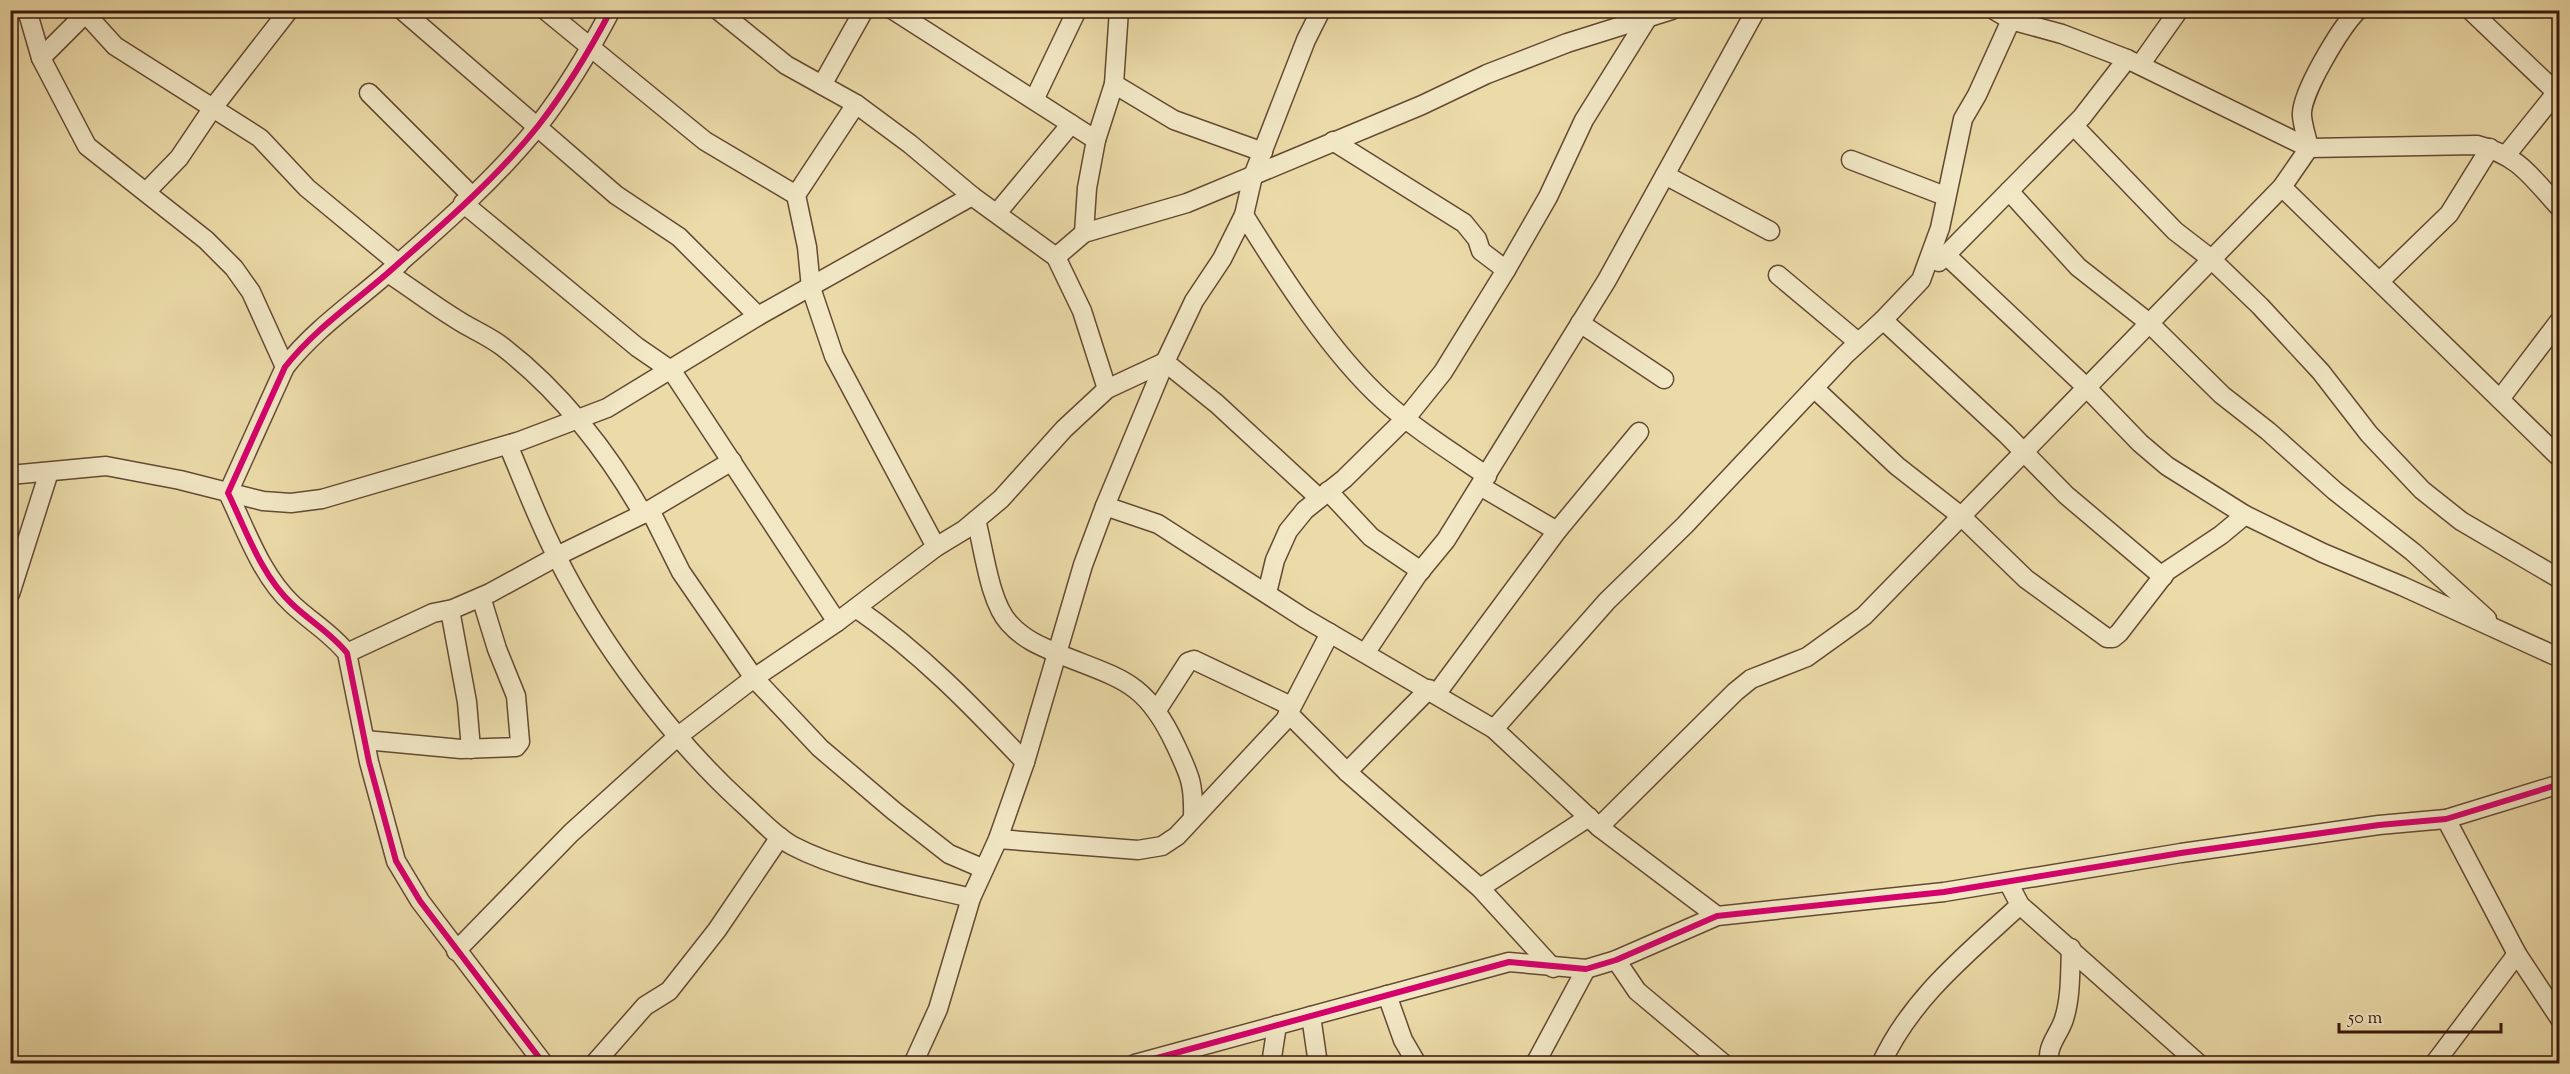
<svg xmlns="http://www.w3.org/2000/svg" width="2570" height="1074" font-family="'Sorts Mill Goudy',serif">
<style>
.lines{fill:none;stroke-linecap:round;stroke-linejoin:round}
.minor-casing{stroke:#654933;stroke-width:21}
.minor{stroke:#f2e8c6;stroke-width:18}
.cycleway-casing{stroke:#f2e8c6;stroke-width:10}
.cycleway{stroke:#d6006c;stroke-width:6}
</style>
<rect width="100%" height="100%" fill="#ebdba8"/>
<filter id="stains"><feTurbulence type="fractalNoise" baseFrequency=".00333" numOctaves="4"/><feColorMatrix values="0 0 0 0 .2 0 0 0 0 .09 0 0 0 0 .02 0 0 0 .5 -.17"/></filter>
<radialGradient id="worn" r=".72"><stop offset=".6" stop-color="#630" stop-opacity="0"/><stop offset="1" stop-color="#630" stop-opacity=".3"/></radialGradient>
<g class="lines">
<!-- minor casing -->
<g class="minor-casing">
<g id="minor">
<path d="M27 10 41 58 87 146 206 240 234 268 251 292 285 367"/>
<path d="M402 10 616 195 679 237 758 316"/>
<path d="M545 10 705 141 796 195"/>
<path d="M718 10 786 65 856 104 910 144 972 196 1056 257 1082 311 1107 389"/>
<path d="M893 10 1096 140"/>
<path d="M1994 10 2011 20 2062 34 2127 59 2309 148 2477 145C2520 156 2531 177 2560 208"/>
<path d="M2470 10 2556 92"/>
<path d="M85 13 115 46 260 138 307 188 399 264"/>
<path d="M41 58 89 10"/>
<path d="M2140 65 2179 10"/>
<path d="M1114 84 1174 120 1263 152"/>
<path d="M822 85 864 10"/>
<path d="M369 93 471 195"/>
<path d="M1034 100 1077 10"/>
<path d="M856 104 796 195 807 247 811 288 834 356 936 547"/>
<path d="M2074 126 2175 231 2210 258 2260 306 2321 372 2369 434 2422 490 2461 521 2560 579"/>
<path d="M1333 141 1464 223 1477 239 1481 251 1506 270"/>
<path d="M2507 154 2560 88"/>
<path d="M1851 160 1945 196"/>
<path d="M1665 175 1770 231"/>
<path d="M2282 187 2560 458"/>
<path d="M2009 191 2078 267 2148 322 2222 395 2268 431 2335 491 2413 552 2487 619"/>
<path d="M146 192 179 158 212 109 289 10"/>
<path d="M463 203 637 347 672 371 837 622"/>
<path d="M997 213 1071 124"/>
<path d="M1244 215C1282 276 1331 353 1384 401 1415 429 1452 452 1487 476"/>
<path d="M1084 233 1087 188 1096 140 1114 84 1119 10"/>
<path d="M1946 255 2086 387 2140 443 2167 466 2245 515 2323 553 2402 586 2560 658"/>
<path d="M1056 257 1084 233 1187 203 1422 105 1487 74 1567 43 1672 10"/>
<path d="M1939 262 2082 117 2127 59"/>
<path d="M388 273C411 288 433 305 456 319 471 329 489 336 503 347 560 391 608 452 643 514"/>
<path d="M1778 275 1858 342"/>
<path d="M2380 281 2449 214 2490 148"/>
<path d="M1883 320 2006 434 2066 495 2163 577"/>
<path d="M1580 323 1664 379"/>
<path d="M1814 388 1897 466 1961 516 2026 579 2107 638H2113L2119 633 2167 571 2221 535 2245 515"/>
<path d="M2500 399 2560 320"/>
<path d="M508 445C524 482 538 521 557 557 600 643 670 737 741 802 757 816 774 836 793 846 845 873 914 884 971 898"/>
<path d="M10 475 106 466 180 480 263 501 291 503 322 499 520 441 607 408 758 316 972 196"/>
<path d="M1480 486 1557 531"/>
<path d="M1328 491 1371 537 1421 571"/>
<path d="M1105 506 1158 524 1304 618 1494 729 1599 827 1717 916"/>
<path d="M650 510 681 572 754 678 820 748 894 811 949 854 984 869"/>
<path d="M976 520C984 549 989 601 1009 623 1023 639 1040 646 1059 654 1120 679 1145 680 1175 744 1190 776 1194 783 1193 818"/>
<path d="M1267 593 1275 560 1288 531 1305 510 1344 479 1406 418 1443 372 1506 270 1548 197 1584 120 1647 19"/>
<path d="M10 594 49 472"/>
<path d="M856 608C920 652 972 706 1025 762"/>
<path d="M450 610 467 702 471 749"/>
<path d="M1366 652 1418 574 1446 540 1607 280 1756 10"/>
<path d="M347 653 433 613 453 609 490 593 565 552 643 514 732 461"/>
<path d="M1437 693 1557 531 1639 432"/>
<path d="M1157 710 1188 662 1194 660 1291 706"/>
<path d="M1288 713 1347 772 1480 888 1553 968"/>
<path d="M1494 729 1607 601 1685 525 1846 354 1883 320 1921 280 1940 228 1963 119 1977 95 2011 20"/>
<path d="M365 740 461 749 516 747 520 742 516 696 497 649 481 597"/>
<path d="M1347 772 1429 689"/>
<path d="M2446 819 2517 954 2560 1019"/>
<path d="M1599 827 1735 692 1751 679 1807 657 1864 616 2282 187 2309 148C2307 138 2303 127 2302 116 2300 94 2341 27 2358 10"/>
<path d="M998 839 1138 850 1162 846 1177 836 1285 720 1330 633"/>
<path d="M2008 882 2020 905 2199 1064"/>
<path d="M1480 888 1589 817"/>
<path d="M456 951 571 833 677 737 754 678 837 622 936 547 964 530 1001 499 1064 429 1107 389 1165 362 1217 404 1319 498"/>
<path d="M1616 960 1637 991 1724 1064"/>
<path d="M1387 995 1403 1040 1417 1064"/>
<path d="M1311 1016 1318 1064"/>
<path d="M544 1064 420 901 396 861 369 762 347 653C331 633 311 622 292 604 261 575 246 530 228 493L285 367C317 326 361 298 399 263 447 221 498 176 538 126 566 90 590 50 611 10"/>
<path d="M594 1064 645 1006 669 991 717 930 780 837"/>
<path d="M913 1064 938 1009 971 898 998 839 1025 762 1083 565 1105 506 1165 362 1194 301 1222 259 1244 215 1253 176 1306 40 1321 10"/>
<path d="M1135 1064 1509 962 1586 969 1616 960 1717 916 1944 892 2181 853 2379 825 2446 819 2560 784"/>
<path d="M1271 1064 1277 1025"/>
<path d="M1535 1064 1586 969"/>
<path d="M1881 1064C1911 998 1968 953 2020 905"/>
<path d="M2050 1064C2045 1047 2059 1035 2064 1019 2071 997 2070 972 2071 948"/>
<path d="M2434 1064 2517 954"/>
</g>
</g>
<!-- minor -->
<use href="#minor" class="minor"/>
<!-- cycleway casing -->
<g class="cycleway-casing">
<g id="cycleway">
<path d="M544 1064 420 901 396 861 369 762 347 653C331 633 311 622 292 604 261 575 246 530 228 493L285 367C317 326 361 298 399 263 447 221 498 176 538 126 566 90 590 50 611 10"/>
<path d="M1135 1064 1509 962 1586 969 1616 960 1717 916 1944 892 2181 853 2379 825 2446 819 2560 784"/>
</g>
</g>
<!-- cycleway -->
<use href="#cycleway" class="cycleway"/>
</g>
<!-- margin -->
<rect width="2570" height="1074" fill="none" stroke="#ebdba8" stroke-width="36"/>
<rect x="12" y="12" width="2546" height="1050" fill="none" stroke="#38180c" stroke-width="3"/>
<rect x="18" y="18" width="2534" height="1038" fill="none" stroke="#38180c" stroke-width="1.5"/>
<!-- scale -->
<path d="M2339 1023v9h162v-9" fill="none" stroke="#38180c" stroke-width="3"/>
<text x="2348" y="1023" font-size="18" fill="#38180c" stroke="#f2e8c6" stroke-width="4.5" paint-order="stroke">50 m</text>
<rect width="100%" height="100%" filter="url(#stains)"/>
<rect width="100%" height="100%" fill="url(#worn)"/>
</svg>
